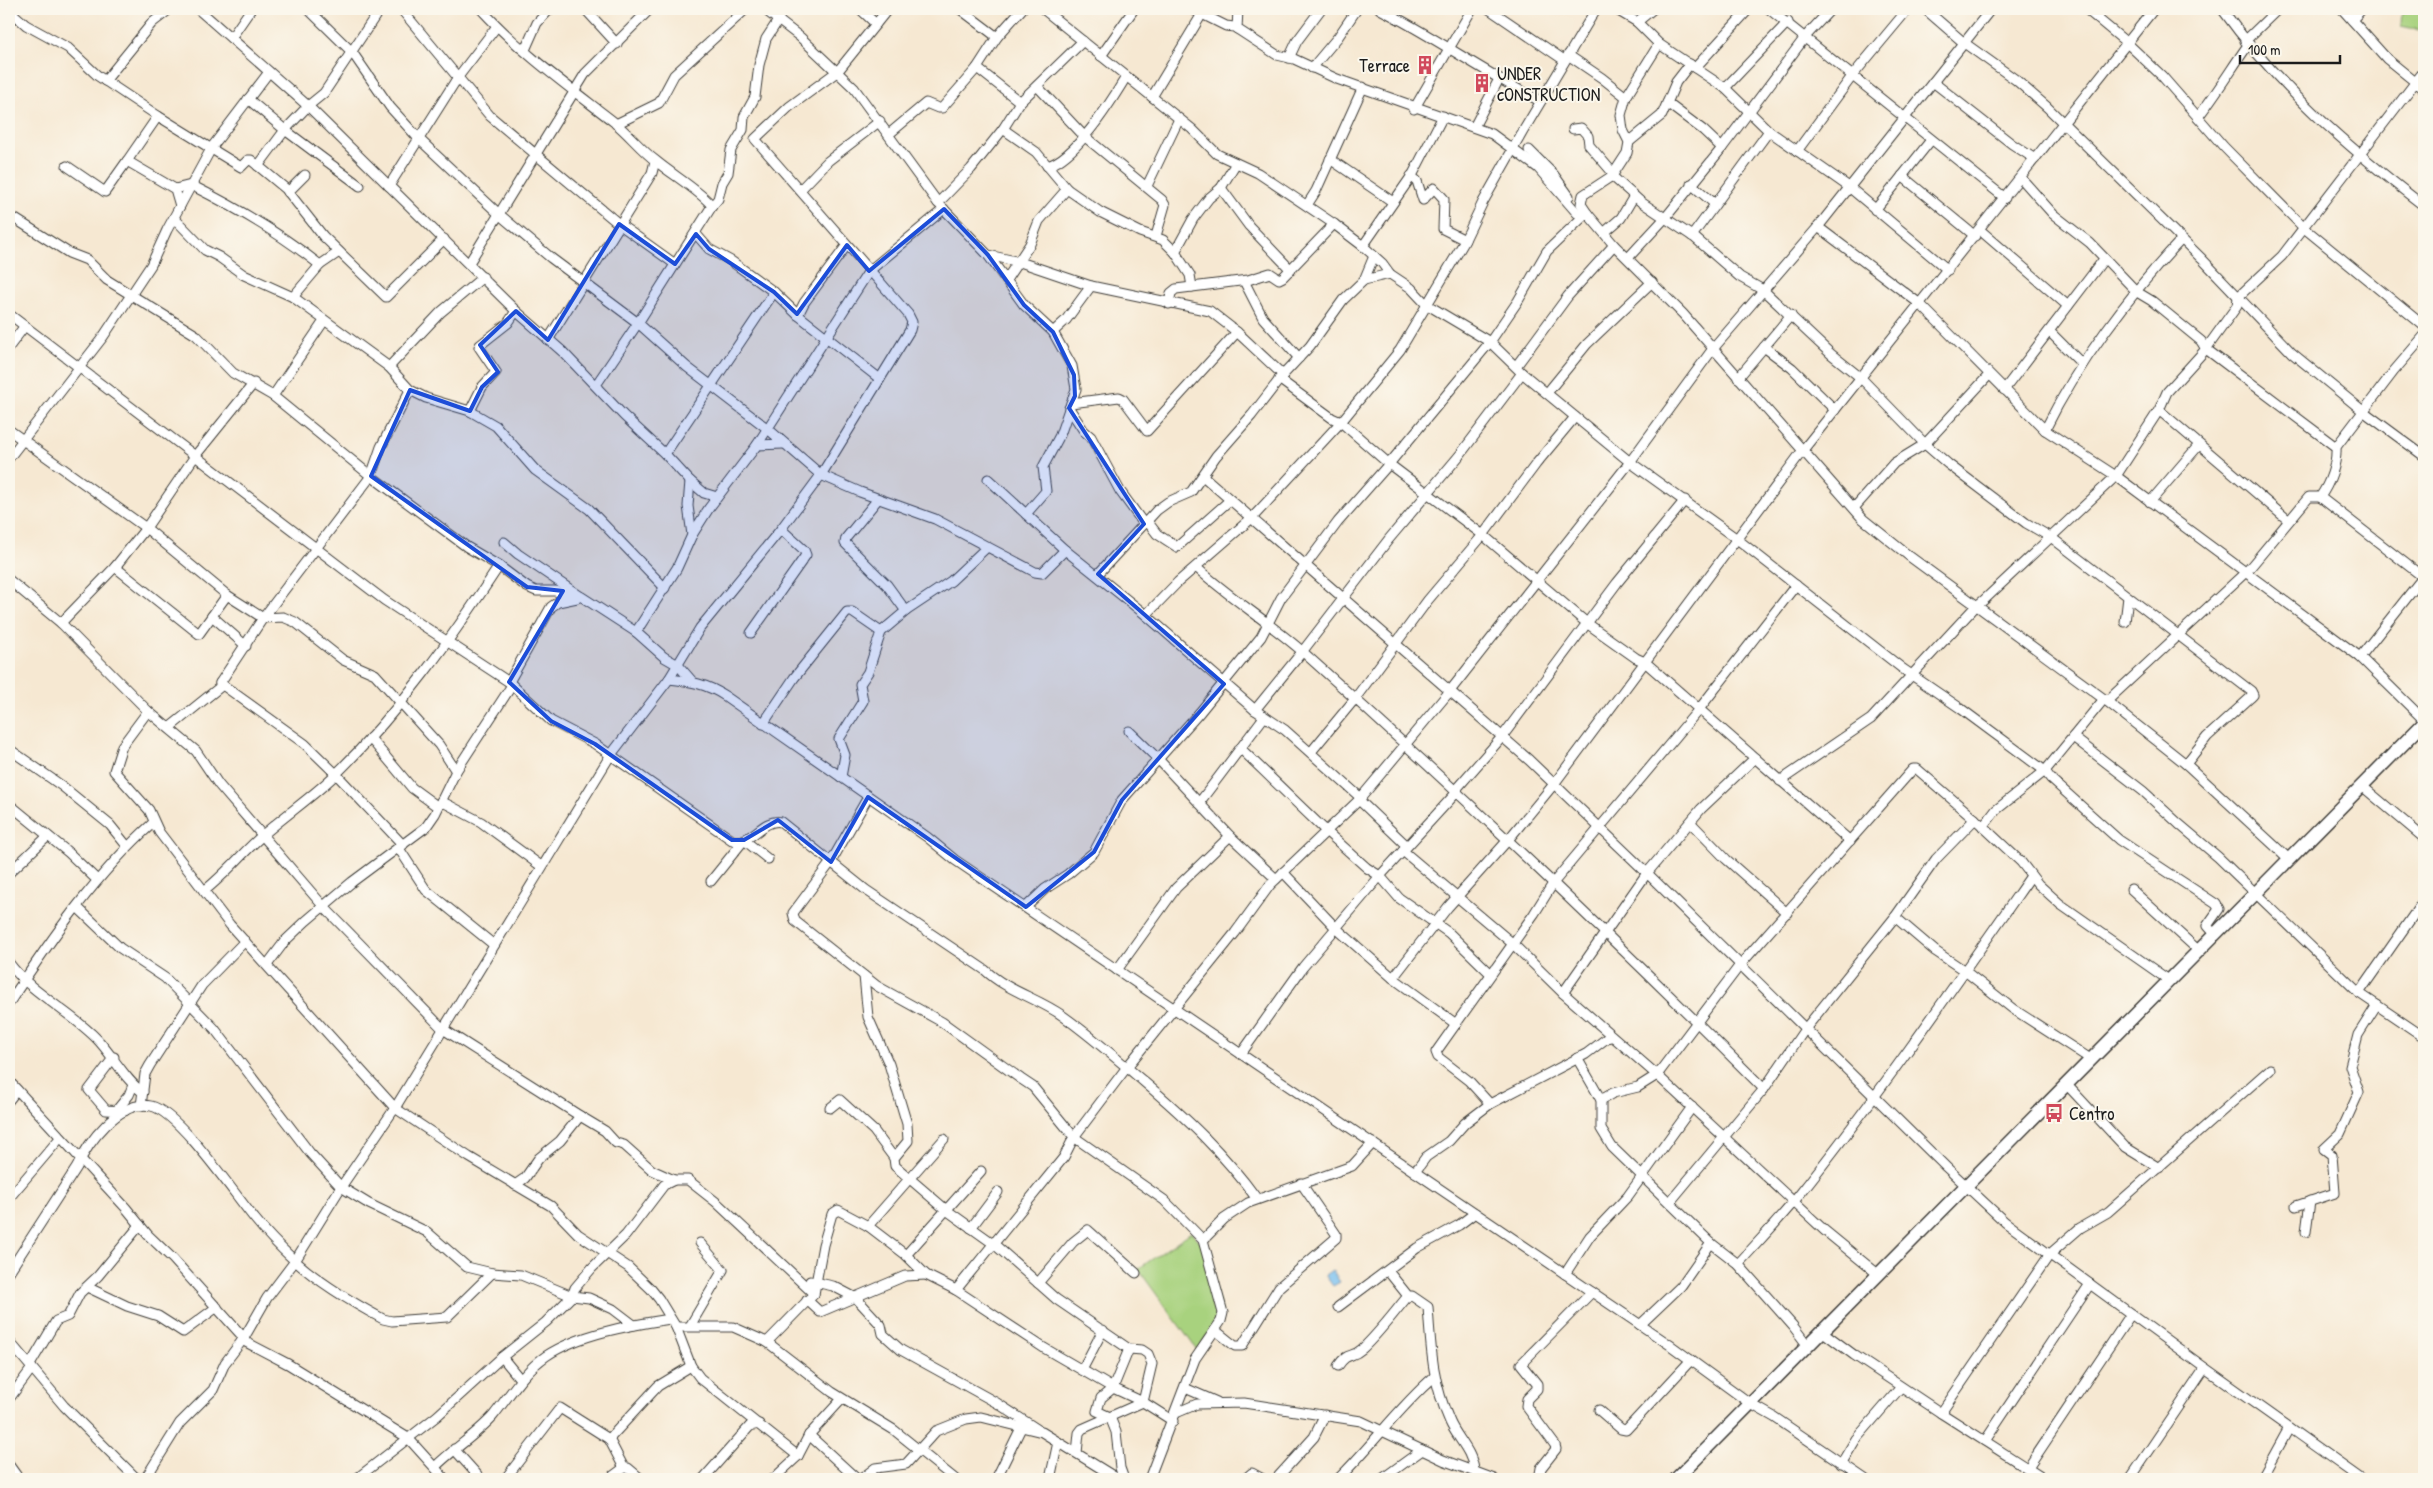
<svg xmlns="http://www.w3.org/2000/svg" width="2433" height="1488" font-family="'Patrick Hand',sans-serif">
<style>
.green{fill:#a8d27e;stroke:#62774d}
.water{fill:#78c0f0;stroke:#4a6e86}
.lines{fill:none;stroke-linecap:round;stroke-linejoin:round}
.minor-casing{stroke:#3d3b37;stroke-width:11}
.highway-casing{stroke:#3d3b37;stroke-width:15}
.minor{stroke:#fff;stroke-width:9}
.highway{stroke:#fff;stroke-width:12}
.marked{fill:#1d4ed8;fill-opacity:0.2;stroke:#1d4ed8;stroke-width:4;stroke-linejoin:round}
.labels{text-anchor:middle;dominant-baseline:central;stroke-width:4;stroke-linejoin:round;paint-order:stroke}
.poi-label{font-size:18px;fill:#1c1c1c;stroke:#fbf7ec;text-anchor:start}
</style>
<rect width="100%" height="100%" fill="#fbf7ec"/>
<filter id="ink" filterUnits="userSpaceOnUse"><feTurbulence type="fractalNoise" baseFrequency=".02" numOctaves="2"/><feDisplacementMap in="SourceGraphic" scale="10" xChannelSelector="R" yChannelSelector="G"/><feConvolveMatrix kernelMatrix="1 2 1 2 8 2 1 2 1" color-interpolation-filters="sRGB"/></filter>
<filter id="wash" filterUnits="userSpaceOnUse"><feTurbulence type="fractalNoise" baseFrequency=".0096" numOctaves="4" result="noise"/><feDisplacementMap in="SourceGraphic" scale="20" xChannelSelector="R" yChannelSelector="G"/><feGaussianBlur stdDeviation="1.12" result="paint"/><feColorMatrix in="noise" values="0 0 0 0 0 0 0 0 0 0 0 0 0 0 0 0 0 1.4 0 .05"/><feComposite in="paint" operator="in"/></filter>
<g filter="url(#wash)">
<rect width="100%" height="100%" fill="#f6e8d2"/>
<!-- green -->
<g class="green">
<path d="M2402 9H2424V31L2401 26Z"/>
<path d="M1191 1232 1202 1243 1222 1313 1197 1350 1138 1269Z"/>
</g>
<!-- water -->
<path class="water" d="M1332 1270 1340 1282 1333 1286 1325 1275Z"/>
</g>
<g filter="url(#ink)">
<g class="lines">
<!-- minor casing -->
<g class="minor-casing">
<g id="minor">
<path d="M198 9 308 106 516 311 563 352 624 416 665 454 690 481 704 493 717 497"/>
<path d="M308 9 352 52 390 107 419 139 500 215 551 258 638 323 687 367 768 429 821 475 860 492 935 519 1035 572 1042 573 1065 550"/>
<path d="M401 9 490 116 619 224 675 264"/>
<path d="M481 9C520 52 569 87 614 122 629 134 641 150 656 161 670 173 703 193 712 206L638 323 596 385"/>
<path d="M585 9 617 44"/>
<path d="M767 9 769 13 800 37 854 88 938 203 988 255 1024 305 1053 332 1058 341 1072 366 1076 389 1060 435 1043 467 1046 491 1026 514"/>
<path d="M860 9 876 24"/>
<path d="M960 9 997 37"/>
<path d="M1043 9 1192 129 1217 154 1258 173 1334 224 1363 246 1382 263 1390 274 1411 288 1426 304 1490 342 1522 373 1630 462 1737 539 1903 669 1960 708 2045 771 2051 779 2119 840 2216 904 2219 909 2207 926 2215 935"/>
<path d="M1192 9 1226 26 1234 27 1277 55 1294 59 1337 79 1492 134 1538 168 1577 213H1587L1614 245 1683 314 1863 519 1909 556 2104 699 2186 764 2290 860"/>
<path d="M1380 9C1435 37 1485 73 1540 101"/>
<path d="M1489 9 1564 60"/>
<path d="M1615 9 1637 22 1659 44 1725 88 1769 131 1849 187 1948 270"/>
<path d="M1769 9 2005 198"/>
<path d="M1925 9 1963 42 2016 80 2047 107 2202 259 2292 353 2363 411 2424 456"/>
<path d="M2086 9 2127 43 2162 76 2224 147 2303 227 2424 326"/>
<path d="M2222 9C2278 87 2349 148 2424 206"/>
<path d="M2342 9 2387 59 2424 89"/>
<path d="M9 10 26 25 68 48 98 76 158 116 127 161 175 189 180 206"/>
<path d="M2352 20 2362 9"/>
<path d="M1637 22 1653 9"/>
<path d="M1237 29 1238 9"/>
<path d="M231 38 251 9"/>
<path d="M2245 41 2278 9"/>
<path d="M525 50 537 23 550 9"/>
<path d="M1568 55 1602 78 1626 97"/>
<path d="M1101 56 1134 9"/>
<path d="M1289 58 1297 41 1321 9"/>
<path d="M977 68 1020 102"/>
<path d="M1312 68 1338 37 1357 9"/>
<path d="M1695 68 1749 9"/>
<path d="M105 81 152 23 170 9"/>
<path d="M1933 82 2012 144 2035 159"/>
<path d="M1037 86 1084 136 1162 200 1165 205 1156 236"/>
<path d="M1725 88 1788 22"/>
<path d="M1152 97 1202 14"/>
<path d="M248 99 285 130 258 166"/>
<path d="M1667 103 1703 130 1722 148"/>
<path d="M1414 109 1472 9"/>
<path d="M158 116 241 167 248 160H251L286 189 323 236 386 297 444 239"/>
<path d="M2198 117C2216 94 2231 69 2248 45"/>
<path d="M616 124 659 103 674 75 746 9"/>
<path d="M1474 127 1499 79"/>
<path d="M1003 129 1036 152 1067 189 1100 212 1140 232 1163 240 1175 252 1190 275 1192 287"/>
<path d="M1573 129 1581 128 1588 136 1589 145 1613 173"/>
<path d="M889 134 926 103 938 108H942L977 68 997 37 1022 9"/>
<path d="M1629 142 1662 115 1676 82 1690 64"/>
<path d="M1529 150 1554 175 1569 196"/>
<path d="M1797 151 1853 75 1908 9"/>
<path d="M1330 159 1393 202"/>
<path d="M67 166 105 192 127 161"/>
<path d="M1047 166C1075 159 1111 102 1126 77"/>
<path d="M1411 176 1417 181 1423 200 1434 188 1444 199 1443 229 1465 240"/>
<path d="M1612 176 1641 202 1695 238 1740 277 1763 290 1831 354 1861 378 1925 444 1948 464 2026 523 2052 538 2251 691 2253 695 2250 698 2207 737 2186 764"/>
<path d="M1902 176 1975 236"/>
<path d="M2021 178 2053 214 2090 243 2137 292 2152 301 2201 341 2206 349 2336 447"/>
<path d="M1691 184 1715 204"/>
<path d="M360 186 285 130 308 106 324 93 380 9"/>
<path d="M389 186 458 77 497 26"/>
<path d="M1147 186 1179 119"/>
<path d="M1221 188 1249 226 1291 270"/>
<path d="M175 189 191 185C237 208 280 233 320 265L339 252"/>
<path d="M800 190 828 161 880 121"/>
<path d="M288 192 305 175"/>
<path d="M938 203 971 169 1003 129 1020 102 1083 41"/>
<path d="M1307 205 1316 191 1363 87"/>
<path d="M712 206 718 199 722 183 728 173 731 150 743 130 744 117 755 97 759 65 766 39 779 19"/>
<path d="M1875 210 1931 140"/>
<path d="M9 215 69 253 87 260 107 280 196 335 233 373 273 396 371 476 467 547 499 566 527 587 536 591H555L582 597 636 632 664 657 678 665 692 681"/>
<path d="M174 218 205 250 219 257 244 275 293 297 389 367 410 390 426 398 470 411 496 426 535 470 589 509 665 588"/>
<path d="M1818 227 1920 304 2045 430 2116 476 2360 657 2424 720"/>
<path d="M1980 230 2068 306"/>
<path d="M1605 232 1621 218 1634 196"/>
<path d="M696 234 709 249 731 261 774 292 798 315 880 379"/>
<path d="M1692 236 1769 131"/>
<path d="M1363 246 1413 174 1443 116"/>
<path d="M1175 252 1193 219 1209 198 1221 188 1236 163"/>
<path d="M988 255 1020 262 1091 286 1210 311 1237 332 1283 375"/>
<path d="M1628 258 1666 217 1722 148 1806 36 1831 9"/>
<path d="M469 263 585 74 650 9"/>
<path d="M1006 280 1030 244 1039 221 1067 189"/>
<path d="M1364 280 1390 274"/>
<path d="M1244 281 1263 318 1299 358"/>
<path d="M293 297 320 265"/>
<path d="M1169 304 1171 293 1176 289 1248 280 1270 273 1279 279 1283 277 1334 224"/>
<path d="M9 314 384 600 509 682 551 721 595 744 732 840C751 846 762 818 781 822L866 890 985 970C1007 991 1038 998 1063 1016 1091 1036 1117 1059 1143 1081 1186 1118 1223 1152 1257 1199"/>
<path d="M798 315 804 303 847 245"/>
<path d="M1053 332 1066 320 1091 286"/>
<path d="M2050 332 2082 364"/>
<path d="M548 340 652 173 655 161"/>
<path d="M9 347 24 327"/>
<path d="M1764 347 1792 368 1835 410"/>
<path d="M1517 365 1568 296 1614 245"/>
<path d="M389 367 441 312 483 277"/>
<path d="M1738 378 1791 315"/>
<path d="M1279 379 1332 418 1341 422 1389 464 1483 535 1588 624 1636 658 1645 662 1850 841"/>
<path d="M2004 390 2104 259"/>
<path d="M1547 393 1587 344 1652 282"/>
<path d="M273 396 324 321"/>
<path d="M1071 403 1119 397 1123 399 1147 431 1237 332"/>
<path d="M1069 408 1084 431 1091 437 1120 491 1144 524"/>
<path d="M2159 410 2288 520"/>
<path d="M470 411 482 387 496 372 479 347 480 345 508 323 516 311"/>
<path d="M9 430 146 528 227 595 263 618 283 617 295 622 343 660 375 674 439 745 456 771"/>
<path d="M2045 430C2078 363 2130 294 2181 240"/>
<path d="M757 445 783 444"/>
<path d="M665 454 774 292"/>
<path d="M9 458 103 337 151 265 167 230 212 147 269 72"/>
<path d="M1203 476 1529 760 1647 873 1946 1167 2005 1222 2205 1368 2361 1479"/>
<path d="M988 479 1065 550 1146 615 1255 710 1285 730 1361 798"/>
<path d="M690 481 688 506 692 535"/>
<path d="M2320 497 2423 577"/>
<path d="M878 499 846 538 845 543 887 585 906 611"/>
<path d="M2150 502 2199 445"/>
<path d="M1854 508 1894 463 1925 444 1989 375"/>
<path d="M1147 521 1157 534 1177 547 1230 500"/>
<path d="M504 542 518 554 580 596"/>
<path d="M115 567 199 634 227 595"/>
<path d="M1197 568C1230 598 1269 622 1303 652 1461 793 1614 939 1764 1089"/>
<path d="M1098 574 1157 510 1168 502 1191 492 1216 456 1252 415 1283 375 1310 346 1343 300 1364 280 1374 256"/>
<path d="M9 580 61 623 148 711 196 751 219 785 324 907 443 1029 580 1116 560 1141 539 1158 525 1178 515 1185"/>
<path d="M1146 615 1178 582 1253 517 1341 422 1400 350 1463 244 1483 202 1522 133 1596 9"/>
<path d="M212 616 246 646"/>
<path d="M2125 622 2128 597"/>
<path d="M61 623 115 567 146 528 195 456 254 383"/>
<path d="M636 632 677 568 692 535 709 508 757 445 869 271 944 209"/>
<path d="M751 633 806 555 804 550 781 529"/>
<path d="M2360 657 2424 576"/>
<path d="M669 679C690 681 707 684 725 696L927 837 955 860 1670 1345 1751 1404 1774 1417 1865 1479"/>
<path d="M509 682 551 607 558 602 577 598"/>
<path d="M220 683 305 744 336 774 403 845"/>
<path d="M2107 701 2248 570 2309 497H2320C2330 483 2337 464 2336 447L2394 371 2424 336"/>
<path d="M1255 710 1302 652 1389 539 1459 456 1522 373"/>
<path d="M148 711 122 746 114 771 149 810 159 832 230 925 395 1108 469 1157 551 1206 578 1234 628 1267 651 1289 659 1299 676 1327 691 1366 700 1378 798 1456"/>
<path d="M763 724 794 678 847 612H852L881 632"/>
<path d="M169 728 220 687V683L263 618 371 476 381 447 410 390"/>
<path d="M1129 731 1158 759 1230 836 1276 879"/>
<path d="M2073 737 2143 791 2179 824 2218 857 2359 993 2424 1037"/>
<path d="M370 738 412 788 438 807"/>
<path d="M1240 748 1327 832 1367 868 1380 876 1399 898 1449 933 1490 973"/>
<path d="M9 749 62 786 110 825 127 846"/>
<path d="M1311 752 1354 700 1428 600 1483 535 1536 464 1575 417"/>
<path d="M841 777 845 755 839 739 863 701 860 684 868 672 881 632 906 611 951 581 986 548"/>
<path d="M1780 781 1871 719 1975 607 1984 600 2116 476 2159 410 2167 392 2206 349 2237 306 2238 297 2282 256 2424 71"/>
<path d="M2362 786 2424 838"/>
<path d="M868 797 831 862 793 913 795 921 877 986 942 1022 1021 1079 1033 1087 1074 1137 1164 1200 1203 1240 1223 1313 1221 1321 1195 1359 1149 1479"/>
<path d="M1359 800 1407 846"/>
<path d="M441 801 481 822 541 866"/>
<path d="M1199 803 1264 717"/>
<path d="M9 804 69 853 97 880"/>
<path d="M1691 823 1726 859 1787 913"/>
<path d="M1983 827 1996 810 2045 771 2104 699"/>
<path d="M398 847 426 890 494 945"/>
<path d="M1403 851 1512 943 1563 993 1657 1075 1824 1230 1879 1275"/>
<path d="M1283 872 1336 928 1393 978 1456 1024"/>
<path d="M9 873 48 836"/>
<path d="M711 881 744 840 768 859"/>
<path d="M2131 889 2199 951"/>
<path d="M204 891C226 874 243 852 264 834 288 813 315 795 337 773 400 711 451 639 499 566"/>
<path d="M77 907 120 948 165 978 214 1028 310 1153 341 1187 369 1204 427 1232 467 1267 492 1273 521 1275 572 1296 589 1298 613 1309 634 1325"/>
<path d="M1026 907 1045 889 1068 874 1094 852 1122 800 1200 712 1261 637 1281 598 1338 522 1389 464 1490 342 1518 301 1547 251 1587 213 1581 204 1583 195 1612 176 1627 153 1629 142 1623 130 1621 115 1626 97 1659 44"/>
<path d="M1895 917 1935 951 1965 971 2013 1009 2092 1060"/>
<path d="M9 963C31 993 71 1012 97 1039 111 1053 128 1084 143 1092"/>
<path d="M267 965 285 941 306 921 352 882 426 827 435 814 456 771 512 685"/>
<path d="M1117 970 1176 888 1230 836"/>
<path d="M864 976 868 1017 889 1064 907 1124 908 1141 894 1158 895 1166 945 1209 994 1244 1056 1299 1129 1349 1142 1350 1148 1354 1152 1364 1143 1402"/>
<path d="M1393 978 1448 907 1508 840 1554 784 1803 450 2154 9"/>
<path d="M1563 993 1647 873 1701 809 1755 758"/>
<path d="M2359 993 2424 900"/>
<path d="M9 1003C51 939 96 874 153 823"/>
<path d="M1241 1054 1303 967 1380 876 1457 792 1458 787 1502 737 1617 583 1685 500"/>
<path d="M114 1057 89 1090 106 1110 125 1111"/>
<path d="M1577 1058 1601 1100V1129L1612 1147 1711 1243 1738 1264 1793 1326 1808 1346"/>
<path d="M9 1081 126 1208 148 1235 173 1259 244 1338"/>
<path d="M2067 1085 2125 1147 2159 1168"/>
<path d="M9 1100 17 1090"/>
<path d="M1601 1100 1613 1093 1638 1087 1657 1075 1740 965 1913 769H1917L1975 819 2021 862 2038 884 2060 904 2170 981"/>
<path d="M1490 1104 1469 1081 1438 1057 1436 1052 1534 914 1554 882 1700 708 1796 585"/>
<path d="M141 1106 145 1074 150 1065 202 985 245 941"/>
<path d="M830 1108 840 1100 874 1131 894 1158"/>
<path d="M116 1111 129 1095 133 1085"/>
<path d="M580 1116 605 1131 616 1143 624 1145 652 1170 674 1180"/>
<path d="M1415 1172 1426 1157 1449 1141 1465 1123 1490 1104 1586 1054 1607 1038 1611 1037"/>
<path d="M9 1198 60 1138"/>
<path d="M1670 1202 1764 1089 1805 1029 1895 917 1936 859 1975 819"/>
<path d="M2296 1206 2335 1193 2332 1155 2324 1149 2340 1134 2359 1092 2350 1066 2358 1035 2377 1005"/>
<path d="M868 1226 944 1139"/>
<path d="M971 1228 998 1192"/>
<path d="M2306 1232 2310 1201"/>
<path d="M1203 1240 1224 1219 1248 1203 1352 1166 1373 1143"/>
<path d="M906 1255 981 1171"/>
<path d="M1738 1264C1757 1243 1778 1221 1796 1199 1879 1095 1955 985 2031 876"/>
<path d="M1388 1271 1408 1296H1412L1428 1307C1431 1350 1432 1381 1450 1422 1457 1438 1472 1451 1474 1470"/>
<path d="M9 1272 77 1167C87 1144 119 1099 151 1106 179 1112 235 1195 255 1219 267 1234 281 1248 294 1260 320 1283 353 1303 383 1319L392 1321 447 1317 492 1273"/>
<path d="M1565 1274 1590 1236 1628 1196 1692 1107"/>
<path d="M810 1281 833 1286 856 1298 881 1325 883 1334 901 1350 997 1403 1037 1429"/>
<path d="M1038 1283 1073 1242 1088 1230 1136 1273"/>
<path d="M87 1287 127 1306 158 1316 183 1332 217 1307"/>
<path d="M956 1290 1064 1157 1074 1137 1127 1067 1235 933 1270 885 1359 800 1450 691 1630 462 1712 350 1818 227 1991 9"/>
<path d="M807 1300 820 1312 905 1276 926 1275"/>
<path d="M1338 1307 1417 1248 1459 1225 1475 1213"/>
<path d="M1640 1325 1681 1286 1711 1243"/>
<path d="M690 1326 723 1270 700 1243"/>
<path d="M676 1327H733L767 1342 832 1392 894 1430 955 1479"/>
<path d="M1215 1330 1235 1346H1242L1279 1287 1336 1238V1234L1301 1183"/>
<path d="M1823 1332 1854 1355 1941 1413 2050 1254 2080 1228 2108 1212 2270 1069"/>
<path d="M242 1340 288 1364 408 1438 445 1479"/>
<path d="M9 1341 64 1406 137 1479"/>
<path d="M767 1342 814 1294 823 1245 832 1214 838 1210 868 1226 906 1255 926 1275 956 1290 1044 1348 1113 1388 1143 1402 1173 1421"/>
<path d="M502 1357 520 1379"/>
<path d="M30 1365 56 1321 68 1316 80 1293 98 1276 140 1225"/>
<path d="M1338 1366C1348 1351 1351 1359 1362 1349 1379 1333 1393 1314 1408 1296"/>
<path d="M1082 1370 1103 1330"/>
<path d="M1185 1388 1217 1402"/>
<path d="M9 1399 32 1368"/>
<path d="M1599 1410 1621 1429 1626 1430 1691 1360"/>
<path d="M1176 1413 1197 1404 1244 1403 1361 1421 1443 1460 1494 1479"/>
<path d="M1941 1413 2044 1479"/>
<path d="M809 1435 857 1479"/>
<path d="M609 1439 658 1386 691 1366"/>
<path d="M1985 1441 2090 1284"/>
<path d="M454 1449 481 1479"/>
<path d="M1077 1453 1079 1433 1082 1429 1143 1402"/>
<path d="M1841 1464 1856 1439 1901 1387"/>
<path d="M9 1465 19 1479"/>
<path d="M435 1467C453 1449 476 1435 493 1416 510 1395 523 1372 546 1356 579 1334 631 1325 670 1319"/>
<path d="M2028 1468 2131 1314"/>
<path d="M145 1479 180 1423 213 1390 225 1363 244 1338 267 1298 295 1261 341 1187 395 1108 610 756 669 679 700 628 781 529 821 475 910 330 912 322 908 314 755 139 789 107 838 71 888 9"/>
<path d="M356 1479 437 1416 502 1357 546 1322 572 1296 575 1288 592 1268 626 1235 664 1185 674 1180H688L716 1202 814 1294"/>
<path d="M505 1479 560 1408 609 1439 624 1468H628L641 1479"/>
<path d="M609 1479 624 1468"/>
<path d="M703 1479 750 1426 759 1424"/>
<path d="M773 1479 798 1456 809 1435 842 1399"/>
<path d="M861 1479 875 1468 906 1464 936 1431 966 1419 981 1417 1042 1432 1118 1479"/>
<path d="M996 1479 1021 1428"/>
<path d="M1050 1479 1058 1442"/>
<path d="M1124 1479 1120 1468 1116 1432 1110 1417 1097 1411 1101 1398 1113 1388 1129 1349"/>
<path d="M1245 1479 1252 1473 1263 1479"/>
<path d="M1276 1479 1314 1437 1325 1415"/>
<path d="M1338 1479C1372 1446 1398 1408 1434 1377"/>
<path d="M1382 1479 1422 1450"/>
<path d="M1539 1479 1541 1468 1556 1449 1555 1445 1526 1406 1527 1399 1537 1389V1384L1521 1364 1592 1292"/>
<path d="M2130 1479 2205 1368"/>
<path d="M2261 1479 2289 1428"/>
</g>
</g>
<!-- highway casing -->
<g class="highway-casing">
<path id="highway" d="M1676 1479 2424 723"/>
</g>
<!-- minor -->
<use href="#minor" class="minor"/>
<!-- highway -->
<use href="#highway" class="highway"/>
</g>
</g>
<!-- marked area -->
<path class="marked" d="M944 209 988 255 1024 305 1053 332 1074 375 1075 396 1069 408 1144 524 1098 574 1224 684 1122 800 1094 852 1026 907 868 797 831 862 778 820 744 840H732L595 744 551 721 509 682 563 591 527 587 371 476 410 390 470 411 482 387 498 372 480 345 516 311 548 340 619 224 675 264 696 234 709 249 774 292 797 314 847 245 869 271Z"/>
<!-- icons -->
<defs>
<g id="building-bare" transform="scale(1.5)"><path d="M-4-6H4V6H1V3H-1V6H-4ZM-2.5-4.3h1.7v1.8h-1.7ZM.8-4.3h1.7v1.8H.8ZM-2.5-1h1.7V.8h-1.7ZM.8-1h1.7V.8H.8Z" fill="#d1495b" stroke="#fbf7ec" stroke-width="2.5" paint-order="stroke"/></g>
<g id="bus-bare" transform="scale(1.5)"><path d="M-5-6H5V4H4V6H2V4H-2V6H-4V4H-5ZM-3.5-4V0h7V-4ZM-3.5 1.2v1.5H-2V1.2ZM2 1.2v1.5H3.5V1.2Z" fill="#d1495b" stroke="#fbf7ec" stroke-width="2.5" paint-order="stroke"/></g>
</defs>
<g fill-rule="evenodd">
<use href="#building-bare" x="1425" y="65"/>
<use href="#building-bare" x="1482" y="83"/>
<use href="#bus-bare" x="2054" y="1113"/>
</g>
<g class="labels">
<!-- poi labels -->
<g class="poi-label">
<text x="1410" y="65" text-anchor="end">Terrace</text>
<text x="1497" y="73">UNDER<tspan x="1497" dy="21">cONSTRUCTION</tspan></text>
<text x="2069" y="1113">Centro</text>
</g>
</g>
<!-- margin -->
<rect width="2433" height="1488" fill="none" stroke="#fbf7ec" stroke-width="30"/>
<!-- scale -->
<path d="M2240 55v8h100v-8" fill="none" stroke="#1c1c1c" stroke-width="2.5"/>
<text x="2248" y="55" font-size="15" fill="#1c1c1c" stroke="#fbf7ec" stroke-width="4" paint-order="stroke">100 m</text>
</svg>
